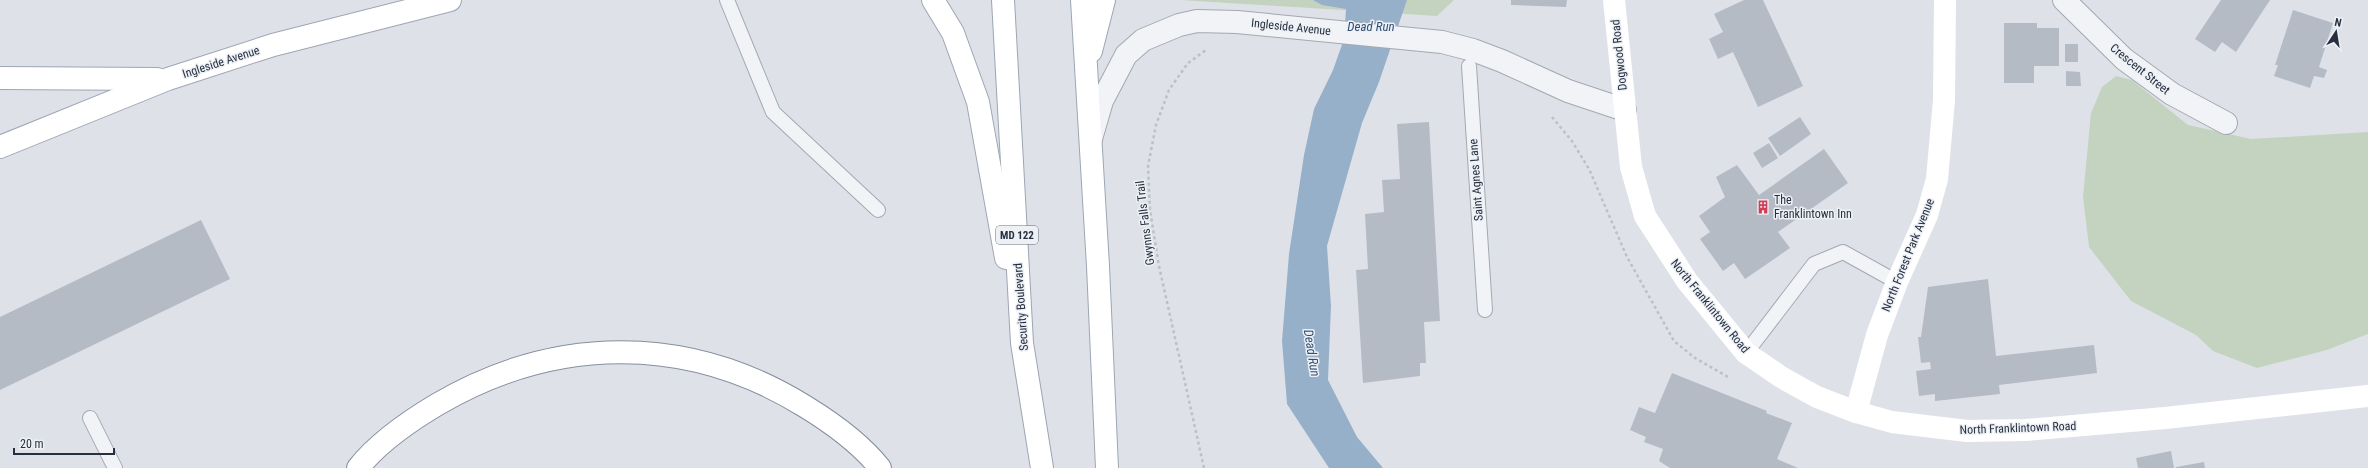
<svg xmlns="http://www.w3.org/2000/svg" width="2368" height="468" font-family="'Roboto Condensed',sans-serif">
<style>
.green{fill:#c4d3bf}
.water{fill:#97b0ca}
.building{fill:#b5bbc5}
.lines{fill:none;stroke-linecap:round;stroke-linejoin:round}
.lane-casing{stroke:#a3a9b2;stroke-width:16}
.street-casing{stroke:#a3a9b2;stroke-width:24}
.primary-casing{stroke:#9da6b4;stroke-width:24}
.highway-casing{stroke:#858f9f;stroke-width:24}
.path{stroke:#bcc0c7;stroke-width:2.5;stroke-dasharray:3 3;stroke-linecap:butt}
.lane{stroke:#f1f3f6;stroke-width:14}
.street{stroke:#f1f3f6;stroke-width:22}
.secondary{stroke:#fff;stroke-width:22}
.primary{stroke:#fff;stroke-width:22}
.highway{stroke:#fff;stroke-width:22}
.labels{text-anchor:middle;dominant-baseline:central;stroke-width:3;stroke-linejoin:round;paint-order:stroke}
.shield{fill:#edf1f6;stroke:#626a77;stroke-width:1}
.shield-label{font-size:11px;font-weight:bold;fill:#273040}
.street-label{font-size:12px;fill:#273040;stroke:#edf1f6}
.poi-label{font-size:12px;fill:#273040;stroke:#edf1f6;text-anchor:start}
.water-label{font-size:13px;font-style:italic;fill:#2f4f75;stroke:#edf1f6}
</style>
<rect width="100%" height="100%" fill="#dee2e8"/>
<!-- green -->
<g class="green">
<path d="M1180 0H1454L1437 16Z"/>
<path d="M2116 76 2132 80 2188 125 2251 139 2368 132V334L2327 350 2257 368 2213 351 2196 335 2131 301 2089 247 2083 197 2091 113 2102 87Z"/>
</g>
<!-- water -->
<path class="water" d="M1313 0H1407L1379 82 1362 123 1327 246 1331 306 1328 380 1357 437 1383 468H1329L1287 404 1282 341 1289 254 1304 155 1314 109 1333 70 1344 39 1346 9 1322 5Z"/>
<!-- building -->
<g class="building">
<path d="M1511 0H1567L1566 7 1511 5Z"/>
<path d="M1744 0H1763L1803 86 1758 107 1733 52 1718 59 1709 39 1723 32 1714 14Z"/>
<path d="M2221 0H2270L2236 52 2222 42 2215 52 2195 39Z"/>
<path d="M2293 10 2333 23 2319 67 2327 70 2324 78 2314 76 2310 88 2274 76 2278 65H2275Z"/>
<path d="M2004 23H2037V28H2059V66H2034V83H2004Z"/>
<rect x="2065" y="44" width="13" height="18"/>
<path d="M2066 71 2080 72 2081 86H2066Z"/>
<path d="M1800 117 1811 134 1780 156 1768 138Z"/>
<path d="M1429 122 1440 321 1424 322 1426 363H1420V376L1363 383 1356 270 1368 269 1365 214 1384 212 1382 180 1400 179 1397 124Z"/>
<path d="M1769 143 1778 158 1762 168 1753 153Z"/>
<path d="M1824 149 1848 183 1778 232 1790 248 1745 279 1734 263 1723 271 1700 239 1710 232 1699 216 1725 197 1716 177 1737 165 1759 195Z"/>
<path d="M201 220 230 279 0 390V317Z"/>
<path d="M1988 279 1996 356 2094 345 2097 373 1999 385 2000 394 1935 401V394L1919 396 1916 371 1931 369 1930 362 1921 363 1918 337H1921L1928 287Z"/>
<path d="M1672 373 1767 411 1766 413 1792 423 1777 459 1798 468H1670L1659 461 1663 449 1644 442 1646 437 1630 430 1639 407 1655 413Z"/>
<path d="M2171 451 2174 468H2138L2136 458Z"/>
<path d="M2204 462 2205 468H2176V467Z"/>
</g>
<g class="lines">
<!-- lane casing -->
<g class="lane-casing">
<g id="lane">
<path d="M727 0 773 112 878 210"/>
<path d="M1469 66 1485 310"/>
<path d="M1746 353 1814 264 1843 252 1897 282"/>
<path d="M90 418 115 468"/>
</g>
</g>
<!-- street casing -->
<g class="street-casing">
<g id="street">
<path d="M2064 0 2124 59 2172 94 2226 123"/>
<path d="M1091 139 1102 101 1126 55 1143 40 1179 25 1197 21 1237 22 1442 42 1473 50 1502 61 1568 91 1625 110"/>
</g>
</g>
<!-- primary casing -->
<g class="primary-casing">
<g id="primary">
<path d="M933 0 953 33 978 102 1006 258"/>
<path d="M1003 0 1022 343 1042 468"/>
<path d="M1082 0 1098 266 1107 468"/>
<path d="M1091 51 1104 0"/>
<path d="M0 78 157 79"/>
<path d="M0 147 168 79 273 45 450 0"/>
</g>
</g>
<!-- highway casing -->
<g class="highway-casing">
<path id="highway" d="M358 468C377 444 411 420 438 404 556 335 689 334 806 407 832 423 861 444 880 468"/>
</g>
<!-- path -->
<g class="path">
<path d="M1552 117 1572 141 1589 169 1627 257 1674 341 1695 358 1728 377"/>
<path d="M1204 468 1159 266 1150 210 1148 166 1156 125 1169 90 1188 63 1206 50"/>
</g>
<!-- lane -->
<use href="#lane" class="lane"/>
<!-- street -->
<use href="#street" class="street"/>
<!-- secondary -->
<g class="secondary">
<path d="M1614 0 1631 167 1645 216 1687 281 1746 353 1781 377 1817 397 1856 412 1892 422 1967 431 2026 430 2165 418 2368 396"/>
<path d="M1856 412 1877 335 1897 282 1927 215 1937 179 1944 100 1945 0"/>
</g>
<!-- primary -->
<use href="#primary" class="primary"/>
<!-- highway -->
<use href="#highway" class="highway"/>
</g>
<!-- icons -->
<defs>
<g id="building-bare" transform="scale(1.08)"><path d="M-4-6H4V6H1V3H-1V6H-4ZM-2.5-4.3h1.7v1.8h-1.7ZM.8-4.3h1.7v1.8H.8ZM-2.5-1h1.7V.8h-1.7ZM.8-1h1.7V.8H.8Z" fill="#d33d54" stroke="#edf1f6" stroke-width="2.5" paint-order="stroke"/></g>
</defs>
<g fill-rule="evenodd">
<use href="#building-bare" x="1763" y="207"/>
</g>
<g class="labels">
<!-- shield labels -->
<rect class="shield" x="996" y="226" width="42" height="18" rx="3"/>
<g class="shield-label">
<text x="1017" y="235">MD 122</text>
</g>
<!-- street labels -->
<g class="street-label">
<text transform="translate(1291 27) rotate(6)">Ingleside Avenue</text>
<text transform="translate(1619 55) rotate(-96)">Dogwood Road</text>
<text transform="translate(221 62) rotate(-18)">Ingleside Avenue</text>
<text transform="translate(2140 69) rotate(39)">Crescent Street</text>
<text transform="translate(1476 180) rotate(-94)">Saint Agnes Lane</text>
<text transform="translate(1145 223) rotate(-97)">Gwynns Falls Trail</text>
<text transform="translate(1908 255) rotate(-68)">North Forest Park Avenue</text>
<text transform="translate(1710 306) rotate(51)">North Franklintown Road</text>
<text transform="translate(1021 307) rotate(-94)">Security Boulevard</text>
<text transform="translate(2018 428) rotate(-2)">North Franklintown Road</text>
</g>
<!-- poi labels -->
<g class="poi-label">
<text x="1774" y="200">The<tspan x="1774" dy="14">Franklintown Inn</tspan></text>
</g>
<!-- water labels -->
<g class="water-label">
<text x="1371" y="26">Dead Run</text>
<text transform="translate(1312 353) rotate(81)">Dead Run</text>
</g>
</g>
<!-- north arrow -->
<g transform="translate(2336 32) rotate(12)" stroke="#edf1f6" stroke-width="3" paint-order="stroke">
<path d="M0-3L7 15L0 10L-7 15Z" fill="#273040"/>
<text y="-6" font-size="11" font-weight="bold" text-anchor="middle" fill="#273040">N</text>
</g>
<!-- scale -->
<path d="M14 448v6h100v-6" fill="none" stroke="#273040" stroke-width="2"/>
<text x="20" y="448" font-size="12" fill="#273040" stroke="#edf1f6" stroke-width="3" paint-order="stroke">20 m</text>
</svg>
